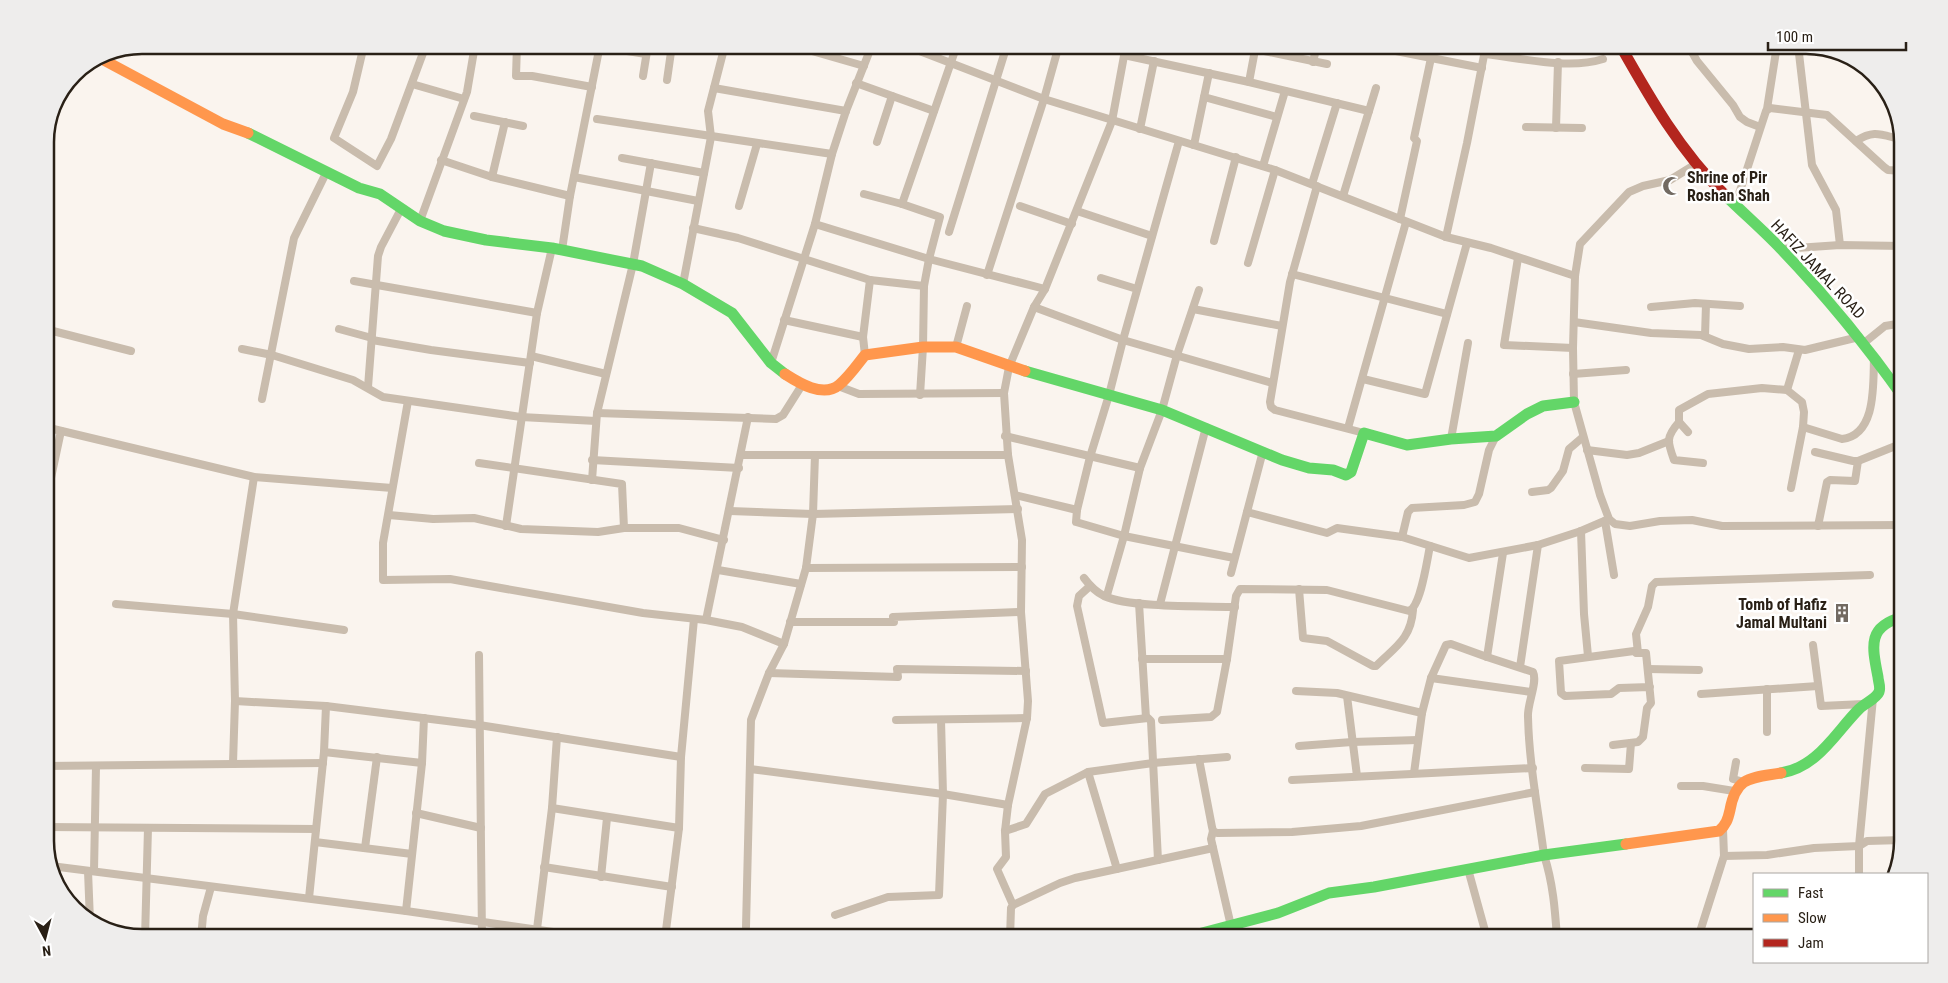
<svg xmlns="http://www.w3.org/2000/svg" width="1948" height="983" font-family="'Roboto Condensed',sans-serif">
<style>
.lines{fill:none;stroke-linecap:round;stroke-linejoin:round}
.street{stroke:#c9bcad;stroke-width:8}
.fast{stroke:#63d668;stroke-width:11}
.slow{stroke:#ff974d;stroke-width:11}
.jam{stroke:#b3261e;stroke-width:11}
.labels{text-anchor:middle;dominant-baseline:central;stroke-width:5;stroke-linejoin:round;paint-order:stroke}
.poi-label{font-size:16px;font-weight:bold;fill:#292016;stroke:#fff;text-anchor:start}
.street-label{font-size:16px;fill:#292016;stroke:#fff}
.rim{fill:none;stroke:#292016;stroke-width:2.5}
</style>
<rect width="100%" height="100%" fill="#faf4ee"/>
<g class="lines">
<!-- street -->
<g class="street">
<path d="M364 45 353 92 334 138 377 166 391 139 426 45"/>
<path d="M517 45 516 76H532L592 87"/>
<path d="M791 45 864 66"/>
<path d="M904 45 1044 99 1275 170 1446 237 1491 248 1575 276"/>
<path d="M1235 45 1327 64"/>
<path d="M1688 45 1697 61 1733 105 1740 117 1747 122 1760 127"/>
<path d="M1798 45 1812 165 1836 210 1840 245"/>
<path d="M1362 46V45"/>
<path d="M1396 51 1482 68"/>
<path d="M1485 54C1520 58 1569 70 1603 59"/>
<path d="M1124 55 1249 82 1369 111"/>
<path d="M1313 62 1317 45"/>
<path d="M643 76 648 45"/>
<path d="M667 80 672 45"/>
<path d="M1249 82 1255 50"/>
<path d="M856 83 934 111"/>
<path d="M412 84 464 99"/>
<path d="M714 88 846 111"/>
<path d="M1204 97 1277 117"/>
<path d="M1767 109 1777 45"/>
<path d="M474 116 523 126"/>
<path d="M597 119 832 154"/>
<path d="M1526 127 1582 128"/>
<path d="M1556 128 1558 62"/>
<path d="M1140 129 1154 61"/>
<path d="M1179 141 1123 340 1109 395 1090 457 1077 510 1076 522 1124 536 1234 558"/>
<path d="M1856 141C1875 129 1881 135 1903 140"/>
<path d="M877 142 892 96"/>
<path d="M1194 145 1209 73"/>
<path d="M622 158 704 173"/>
<path d="M441 160 492 177 570 196"/>
<path d="M1696 164 1670 180 1643 186 1629 192 1580 244 1575 276 1573 348 1574 402 1600 495 1609 519 1615 524 1630 526 1660 521 1692 520 1722 526 1903 525"/>
<path d="M1263 166 1285 91"/>
<path d="M492 177 505 122"/>
<path d="M574 177 698 201"/>
<path d="M1312 184 1337 103"/>
<path d="M1317 186 1290 282 1270 402 1271 407 1275 410 1364 433"/>
<path d="M864 194 902 204 940 217 929 259 924 286 923 347 920 395"/>
<path d="M1343 196 1376 88"/>
<path d="M902 204 957 45"/>
<path d="M739 206 757 144"/>
<path d="M1020 206 1072 224"/>
<path d="M1735 206 1766 111 1770 108 1827 115 1884 167 1888 170 1903 171"/>
<path d="M1077 211 1152 236"/>
<path d="M1400 219 1417 141 1414 138 1431 58"/>
<path d="M420 221 467 92 475 45"/>
<path d="M815 224 929 259 1045 289"/>
<path d="M693 228 738 238 870 280 924 286"/>
<path d="M949 232 1007 45"/>
<path d="M1446 237 1467 143 1486 45"/>
<path d="M1214 241 1236 157"/>
<path d="M1782 249 1840 245 1903 246"/>
<path d="M562 250 570 196 599 50 602 47 646 54"/>
<path d="M1518 258 1504 345 1573 348"/>
<path d="M1248 263 1275 170"/>
<path d="M1292 274 1447 314"/>
<path d="M987 275 1044 99 1059 45"/>
<path d="M1101 278 1137 289"/>
<path d="M354 281 537 313"/>
<path d="M683 284 711 137 708 111 725 45"/>
<path d="M1034 307 1123 340 1272 383"/>
<path d="M1651 307 1695 303 1740 306"/>
<path d="M1193 309 1282 326"/>
<path d="M784 320 863 337"/>
<path d="M1574 322 1651 333 1701 335 1723 344 1749 349 1783 347 1805 350 1859 337"/>
<path d="M45 329 131 351"/>
<path d="M339 329 372 338"/>
<path d="M1705 336 1706 304"/>
<path d="M372 340 431 350 530 363"/>
<path d="M1864 343 1885 326 1903 323"/>
<path d="M956 347 967 306"/>
<path d="M242 349 272 355 353 380 383 397 521 417 596 421"/>
<path d="M865 355 863 337 870 280"/>
<path d="M531 356 606 374"/>
<path d="M771 363 815 224 832 154 846 111 872 45"/>
<path d="M1573 374 1626 370"/>
<path d="M1363 379 1425 394 1467 243"/>
<path d="M838 386 859 394 1004 393"/>
<path d="M368 387 378 256 381 247 401 209"/>
<path d="M1787 390 1799 350"/>
<path d="M262 399 294 238 326 173"/>
<path d="M408 401 383 543V580L450 579 643 613 706 620 742 627 784 644"/>
<path d="M597 413 776 419 783 415 802 385"/>
<path d="M1679 422C1666 437 1667 441 1674 460L1703 463"/>
<path d="M45 427 254 477 392 488"/>
<path d="M1803 427 1842 439C1877 435 1873 383 1874 357"/>
<path d="M1348 428 1406 222"/>
<path d="M1688 432 1679 422V410L1708 394 1762 388 1787 390 1802 402 1804 412 1803 427 1791 488"/>
<path d="M1005 436 1140 468"/>
<path d="M1451 439 1468 343"/>
<path d="M1587 450 1627 455 1639 453 1669 441"/>
<path d="M1815 452 1853 461H1858L1903 443"/>
<path d="M741 455H1008"/>
<path d="M592 460 739 468"/>
<path d="M479 463 622 484 624 528"/>
<path d="M592 480 597 413 633 264 651 163"/>
<path d="M1532 492 1548 490 1551 488 1563 471 1569 449 1583 437"/>
<path d="M1015 495 1077 510"/>
<path d="M45 506 61 431"/>
<path d="M730 511 813 514 1018 509"/>
<path d="M1247 512 1327 533 1337 528 1402 537 1469 558 1538 545 1581 531 1609 519"/>
<path d="M389 515 433 519 474 518 521 529 598 532 624 528H679L724 540"/>
<path d="M1605 521 1614 575"/>
<path d="M506 526 537 313 552 248"/>
<path d="M1818 526 1827 482 1830 480 1855 481 1858 461"/>
<path d="M1581 531 1584 614 1588 656"/>
<path d="M1402 537 1408 512 1412 508 1464 505 1475 502 1479 494 1489 450 1496 436"/>
<path d="M806 568 1022 567"/>
<path d="M718 570 801 584"/>
<path d="M1231 573 1263 451"/>
<path d="M1084 578C1090 586 1096 592 1104 596 1130 608 1204 606 1235 607"/>
<path d="M1090 586 1079 596 1077 606 1103 723 1148 718 1151 721 1158 860"/>
<path d="M1299 589 1303 638 1327 641 1373 666H1376C1395 647 1411 639 1413 610"/>
<path d="M1107 595 1124 536 1140 468 1162 410 1177 355 1199 290"/>
<path d="M1139 603 1146 718"/>
<path d="M116 604 233 614 344 630"/>
<path d="M1160 604 1206 427"/>
<path d="M706 620 748 417"/>
<path d="M790 622H894L893 617 1021 612"/>
<path d="M1813 645 1821 706 1864 704"/>
<path d="M1638 653 1636 634 1648 607 1652 586 1656 582 1870 575"/>
<path d="M479 655 482 938"/>
<path d="M1487 657 1503 553"/>
<path d="M1142 659H1227"/>
<path d="M1520 667 1538 545"/>
<path d="M1648 669 1699 670"/>
<path d="M769 673 898 677 897 669 1026 671"/>
<path d="M1431 678 1531 692"/>
<path d="M1767 689V732"/>
<path d="M1296 691 1337 693 1422 713"/>
<path d="M1701 694 1818 686"/>
<path d="M1347 696 1357 776"/>
<path d="M235 701 326 706 479 725 681 757"/>
<path d="M896 720 1027 718"/>
<path d="M1162 720 1211 717 1217 712 1227 659 1236 596 1240 589 1327 590 1409 611C1421 606 1427 560 1430 546"/>
<path d="M1613 745 1638 742 1643 737 1647 708 1651 703 1646 653H1636L1634 651 1559 661 1561 693 1565 696 1611 694 1619 688 1650 687"/>
<path d="M1299 746 1352 742 1418 740"/>
<path d="M324 752 422 763"/>
<path d="M1199 759 1212 827 1213 831 1217 833 1292 832 1361 826 1535 792"/>
<path d="M1736 762 1733 779 1744 782"/>
<path d="M233 763 235 701 233 614 254 477"/>
<path d="M45 766 323 763"/>
<path d="M1585 768 1629 769 1631 743"/>
<path d="M750 769 943 794 1008 805"/>
<path d="M1088 772 1117 869"/>
<path d="M1414 773 1422 713 1431 678 1446 645 1451 644 1487 657 1533 672C1538 682 1527 704 1528 717 1529 763 1538 809 1544 855 1553 883 1555 909 1557 938"/>
<path d="M1292 780 1533 768"/>
<path d="M1681 786H1703L1734 791"/>
<path d="M552 808 679 828"/>
<path d="M416 813 481 828"/>
<path d="M45 827 316 829"/>
<path d="M1005 831 1026 824 1045 794 1088 772 1153 763 1227 757"/>
<path d="M1213 831 1211 839 1231 926"/>
<path d="M315 842 412 854"/>
<path d="M365 848 377 757"/>
<path d="M1724 856 1767 855 1814 848 1859 846 1867 841 1903 840"/>
<path d="M51 866 406 911 595 938"/>
<path d="M544 867 672 887"/>
<path d="M1468 869 1487 938"/>
<path d="M88 871 90 921"/>
<path d="M94 871 96 766"/>
<path d="M1859 874V846L1873 698"/>
<path d="M601 877 607 818"/>
<path d="M309 898 324 752 326 706"/>
<path d="M1013 905 1060 883 1075 878 1213 848"/>
<path d="M406 911 422 763 424 718"/>
<path d="M835 915 888 897 939 895 943 794 941 720"/>
<path d="M746 927 751 720 769 673 784 644 806 568 813 514 815 455"/>
<path d="M537 929 552 808 557 737"/>
<path d="M145 938 148 828"/>
<path d="M201 938 203 916 211 887"/>
<path d="M665 938 679 828 681 757 694 619"/>
<path d="M1010 938 1011 908 1013 905 997 869 1006 857 1005 831 1008 805 1027 718 1028 701 1021 612 1022 540 1008 455 1004 393 1009 367 1034 307 1045 289 1112 121 1126 45"/>
<path d="M1698 938 1724 856 1723 829"/>
</g>
<!-- fast -->
<g class="fast">
<path d="M248 133 359 188 380 194 420 221 444 231 486 240 552 248 642 266 683 284 732 313 771 363 785 374"/>
<path d="M1724 194C1743 213 1763 230 1781 249 1826 296 1866 345 1903 397"/>
<path d="M1025 371 1162 410 1282 460 1309 468 1333 470 1346 475 1351 472 1364 433 1407 445 1451 439 1496 436 1527 414 1543 406 1574 402"/>
<path d="M1781 773C1818 767 1835 733 1859 709 1865 703 1876 699 1879 692 1881 687 1878 681 1878 677 1872 646 1867 626 1903 617"/>
<path d="M1183 938 1278 913 1329 893 1374 887 1544 855 1626 844"/>
</g>
<!-- slow -->
<g class="slow">
<path d="M98 57 223 124 248 133"/>
<path d="M785 374C799 383 823 398 839 385 849 377 857 365 865 355L923 347H956L1025 371"/>
<path d="M1626 844 1719 831C1726 825 1728 819 1730 810 1736 776 1751 778 1781 773"/>
</g>
<!-- jam -->
<path class="jam" d="M1620 45C1650 98 1680 151 1724 194"/>
</g>
<!-- icons -->
<defs>
<g id="mosque-bare" transform="scale(1.5)"><path d="M3.5-4.9A6 6 0 1 0 3.5 4.9A5 5 0 1 1 3.5-4.9Z" fill="#726a62" stroke="#fff" stroke-width="2.5" paint-order="stroke"/></g>
<g id="building-bare" transform="scale(1.5)"><path d="M-4-6H4V6H1V3H-1V6H-4ZM-2.5-4.3h1.7v1.8h-1.7ZM.8-4.3h1.7v1.8H.8ZM-2.5-1h1.7V.8h-1.7ZM.8-1h1.7V.8H.8Z" fill="#726a62" stroke="#fff" stroke-width="2.5" paint-order="stroke"/></g>
</defs>
<g fill-rule="evenodd">
<use href="#mosque-bare" x="1672" y="186"/>
<use href="#building-bare" x="1842" y="613"/>
</g>
<g class="labels">
<!-- poi labels -->
<g class="poi-label">
<text x="1687" y="177">Shrine of Pir<tspan x="1687" dy="18">Roshan Shah</tspan></text>
<text x="1827" y="604" text-anchor="end">Tomb of Hafiz<tspan x="1827" dy="18">Jamal Multani</tspan></text>
</g>
<!-- street labels -->
<g class="street-label">
<text transform="translate(1818 269) rotate(47)">HAFIZ JAMAL ROAD</text>
</g>
</g>
<!-- crop -->
<path d="M0 0H1948V983H0ZM142 54H1806A88 88 0 0 1 1894 142V841A88 88 0 0 1 1806 929H142A88 88 0 0 1 54 841V142A88 88 0 0 1 142 54Z" fill="#eeedec" fill-rule="evenodd"/>
<path class="rim" d="M142 54H1806A88 88 0 0 1 1894 142V841A88 88 0 0 1 1806 929H142A88 88 0 0 1 54 841V142A88 88 0 0 1 142 54Z"/>
<!-- legend -->
<rect x="1753" y="873" width="175" height="90" fill="#ffffff" stroke="#a9a6a2"/>
<rect x="1763" y="889" width="25" height="8" fill="#63d668" stroke="#a9a6a2"/>
<text x="1798" y="898" font-size="15" fill="#292016">Fast</text>
<rect x="1763" y="914" width="25" height="8" fill="#ff974d" stroke="#a9a6a2"/>
<text x="1798" y="923" font-size="15" fill="#292016">Slow</text>
<rect x="1763" y="939" width="25" height="8" fill="#b3261e" stroke="#a9a6a2"/>
<text x="1798" y="948" font-size="15" fill="#292016">Jam</text>
<!-- north arrow -->
<g transform="translate(45 938) rotate(173)" stroke="#ffffff" stroke-width="4" paint-order="stroke">
<path d="M0-4L9 19L0 12L-9 19Z" fill="#292016"/>
<text y="-8" font-size="14" font-weight="bold" text-anchor="middle" fill="#292016">N</text>
</g>
<!-- scale -->
<path d="M1768 42v8h138v-8" fill="none" stroke="#292016" stroke-width="2.5"/>
<text x="1776" y="42" font-size="15" fill="#292016" stroke="#ffffff" stroke-width="4" paint-order="stroke">100 m</text>
</svg>
